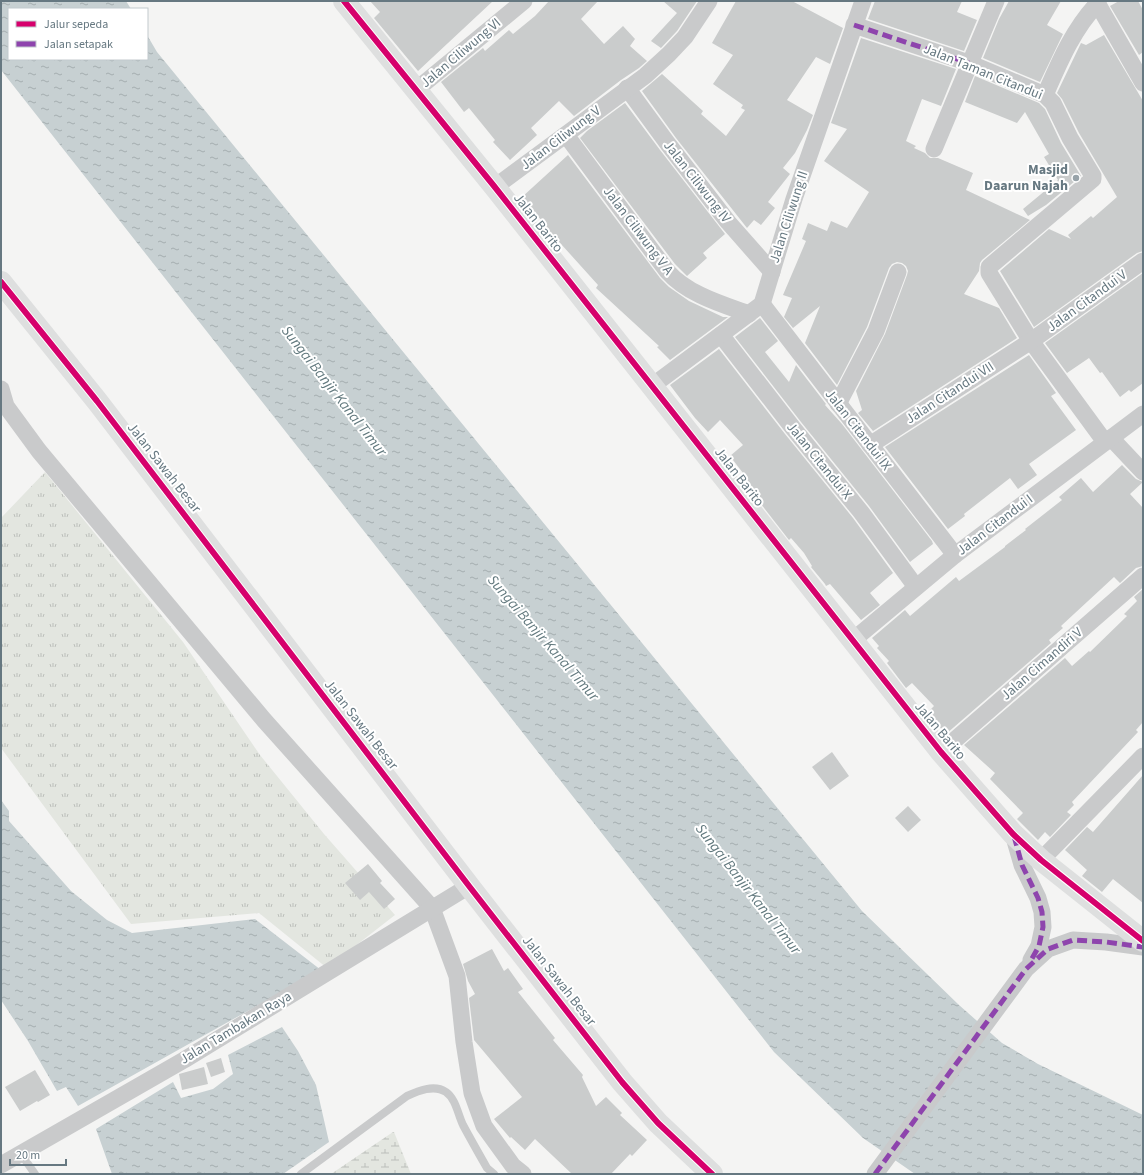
<svg xmlns="http://www.w3.org/2000/svg" width="1144" height="1175" font-family="'Source Sans 3',sans-serif">
<style>
.grass{fill:url(#grass-tufts)}
.wetland{fill:url(#wetland-marsh)}
.water{fill:url(#water-ripples)}
.building{fill:#cacccc}
.lines{fill:none;stroke-linecap:round;stroke-linejoin:round}
.lane{stroke:#c9cacb;stroke-width:8}
.street{stroke:#c9cacb;stroke-width:17}
.secondary{stroke:#dedfdf;stroke-width:22}
.quiet{stroke:#8e44ad;stroke-width:5;stroke-dasharray:10 5;stroke-linecap:butt}
.cycleway-casing{stroke:#fff;stroke-width:8}
.cycleway{stroke:#d6006c;stroke-width:6}
.poi-dot{fill:#98a3a9;stroke:#fff;stroke-width:1.5}
.labels{text-anchor:middle;dominant-baseline:central;stroke-width:4;stroke-linejoin:round;paint-order:stroke}
.street-label{font-size:14px;fill:#667881;stroke:#fff}
.poi-label{font-size:14px;font-weight:bold;fill:#667881;stroke:#fff;text-anchor:end}
.water-label{font-size:15px;font-style:italic;fill:#62797e;stroke:#fff}
</style>
<defs>
<pattern id="grass-tufts" width="24" height="20" patternUnits="userSpaceOnUse"><rect width="24" height="20" fill="#e3e6e0"/><path d="M3 7l-1-3M5 7V3M7 7l1-3M15 17l-1-3M17 17v-4M19 17l1-3" fill="none" stroke="#bcbfbb"/></pattern>
<pattern id="wetland-marsh" width="20" height="14" patternUnits="userSpaceOnUse"><rect width="20" height="14" fill="#e3e6e0"/><path d="M1 5h8M5 5V1M11 12h8M15 12V8" fill="none" stroke="#bcbfbb"/></pattern>
<pattern id="water-ripples" width="26" height="14" patternUnits="userSpaceOnUse"><rect width="26" height="14" fill="#c7d0d2"/><path d="M2 4q2-2 4 0t4 0M15 11q2-2 4 0t4 0" fill="none" stroke="#a5aeb0"/></pattern>
</defs>
<rect width="100%" height="100%" fill="#f4f4f3"/>
<!-- grass -->
<path class="grass" d="M45 472 183 642 260 755 324 834 395 915 327 968 259 913 131 924 1 748V518Z"/>
<!-- wetland -->
<path class="wetland" d="M394 1132 411 1174H331L393 1132Z"/>
<!-- water -->
<g class="water">
<path d="M1 1H126L131 9H9V59H147V35L157 52 862 911 959 1005 1002 1043 1038 1064 1143 1115V1174H915L863 1138 774 1052 1 70Z"/>
<path d="M1 800 9 811V821L71 891 107 920 132 933 255 919 321 970 78 1106 66 1087 57 1091 28 1041 1 1000Z"/>
<path d="M282 1027 298 1051 316 1085 329 1142 283 1174H112L96 1129 173 1082 181 1098 213 1089 233 1074 228 1055Z"/>
</g>
<!-- building -->
<g class="building">
<path d="M370 1H493L418 71 374 18 380 12Z"/>
<path d="M549 1H598L581 19 604 44 623 26 635 39 630 46 647 61 639 68 621 80 574 116 559 101 531 128 537 135 510 160 493 142 495 140 469 108 464 112 441 82 483 48 485 51 509 30 513 34 535 16Z"/>
<path d="M663 1H697L677 31 661 48 651 41 677 13Z"/>
<path d="M736 1H792L843 28 830 64 816 57 787 100 813 115 807 130 795 153 783 168 790 174 768 202 775 208 761 225 754 220 747 228 676 138 642 91 662 74 703 111 701 114 726 136 745 110 741 108 743 105 713 84 733 55 712 43Z"/>
<path d="M875 1H962L957 12 977 20 964 51 868 19Z"/>
<path d="M1009 1H1061L1047 25 1063 34 1040 82 983 58 999 19Z"/>
<path d="M1119 1H1138L1143 10V52L1139 55 1110 6Z"/>
<path d="M1104 35 1143 101V251L1137 253 1034 327 1000 271 1049 229 1071 239 1068 235 1091 216 1093 218 1117 197 1079 133 1062 99 1057 93 1081 43 1086 45Z"/>
<path d="M861 38 956 69 941 106 922 99 906 141 916 146 914 148 925 153 930 158H938L973 173 966 190 1030 220 982 260 980 263 979 271 964 294 999 308 1017 338 873 431 858 413 862 410 856 391 885 334 907 275 908 271 906 266 902 263 897 262 892 264 889 268 867 327 837 385 805 343 820 306 793 328 784 317 792 298 783 295 806 241 802 239 808 223 827 231 831 221 847 228 869 192 824 161 847 129 831 123Z"/>
<path d="M975 76 1039 103 1045 109 1061 143 1081 176 1046 205 1028 216 1023 209 1058 180 1044 157 1049 154 1025 112 1017 123 965 102Z"/>
<path d="M625 103 660 150 725 234 703 253 707 258 687 276 675 264 580 138 587 131Z"/>
<path d="M568 155 660 278 669 287 689 301 723 317H728L670 360 657 347 659 346 596 288 598 285 543 224 544 223 521 198Z"/>
<path d="M1143 273V383L1131 392 1129 390 1120 397 1102 372 1100 373 1089 358 1067 373 1045 343Z"/>
<path d="M760 318 778 341 765 352 789 382 796 365 826 404 825 405 842 424 932 541 933 544 910 562 869 506 801 422 735 337Z"/>
<path d="M719 349 785 434 853 518 893 573 870 593 880 605 861 620 830 584 826 586 825 584 811 567 812 566 804 553 791 538 789 540 743 481 746 477 730 456 743 445 720 420 708 432 695 418 670 385Z"/>
<path d="M1029 355 1056 393 1051 396 1076 430 1029 464 1037 475 1018 489 1010 478 964 514 965 516 948 529 885 447Z"/>
<path d="M1122 465 1136 479 1143 482 1130 494 1143 508V566L1136 568 1120 583 1114 577 1061 626 1063 628 1049 640 1051 643 946 734 927 713 934 706 912 683 906 688 887 663 889 661 877 648 879 646 872 638 905 610 910 616 956 577 959 581 1005 547V546L1026 530 1025 529 1062 500 1059 497 1081 478 1093 492Z"/>
<path d="M1143 589V722L1136 730 1138 732 1072 802 1074 805 1067 812 1071 815 1050 837 1045 832 1038 840 1017 819 1023 813 990 779 995 773 964 745 1065 658 1072 666 1089 651 1090 652 1127 616 1124 614 1137 601 1134 597Z"/>
<path d="M832 752 849 776 830 790 812 767Z"/>
<path d="M1143 775V903L1113 879 1102 892 1082 876 1087 870 1065 850 1087 827 1093 832Z"/>
<path d="M908 806 921 820 908 832 895 818Z"/>
<path d="M368 864 382 881 380 883 395 899 384 909 369 892 360 900 345 883Z"/>
<path d="M492 949 504 971 508 968 523 989 518 992 555 1038 553 1040 583 1075 582 1077 596 1106 606 1097 622 1113 620 1115 647 1140 632 1156 630 1154 611 1174H572L535 1139 525 1150 511 1137 510 1138 494 1119 522 1097 474 1040 469 998 475 994 468 981 463 964Z"/>
<path d="M221 1058 225 1072 211 1077 206 1063Z"/>
<path d="M204 1067 208 1084 182 1090 179 1074Z"/>
<path d="M35 1070 50 1095 38 1102 37 1101 20 1111 5 1087Z"/>
</g>
<g class="lines">
<!-- lane -->
<g class="lane">
<path d="M21 1154 35 1174"/>
<path d="M301 1174 407 1096C418 1091 434 1084 446 1092 456 1099 458 1115 463 1125 471 1140 479 1154 487 1168L494 1174"/>
</g>
<!-- street -->
<g class="street">
<path d="M1096 1 1143 83"/>
<path d="M854 25 969 63 1045 95 1053 103 1070 138 1093 176V179L989 267V273L1031 341 1105 442"/>
<path d="M627 88 668 144 728 222 772 272"/>
<path d="M416 90 524 1"/>
<path d="M1045 95C1059 63 1073 29 1098 3"/>
<path d="M566 135 667 271C687 294 721 304 749 314"/>
<path d="M934 149 996 1"/>
<path d="M494 186 503 181 645 76 669 54 685 37 709 1"/>
<path d="M762 304 955 555"/>
<path d="M721 335 793 428 861 512 916 587"/>
<path d="M652 386 762 304 794 199 863 1"/>
<path d="M1 389 6 406 39 451 264 720 432 908 457 976 464 1042 472 1093 484 1126 513 1166 523 1174"/>
<path d="M838 404 876 331 898 272"/>
<path d="M1111 438 1143 472"/>
<path d="M870 445 1031 341 1143 261"/>
<path d="M852 641 955 555 1143 414"/>
<path d="M941 752 1143 576"/>
<path d="M1013 834 1022 865 1038 898 1042 912 1043 927 1039 946 1031 960"/>
<path d="M1041 860 1143 756"/>
<path d="M1 1165 184 1060 469 886"/>
<path d="M875 1174 1026 969 1048 949 1073 940 1106 942 1143 947"/>
</g>
<!-- secondary -->
<g class="secondary">
<path d="M344 1 494 186 941 752 1013 834 1041 860 1143 941"/>
<path d="M1 282 97 401 469 886 622 1082 658 1123 712 1174"/>
</g>
<!-- quiet -->
<g class="quiet">
<path d="M854 25 969 63"/>
<path d="M1014 836 1022 865 1038 898 1042 912 1043 927 1039 946 1030 962"/>
<path d="M875 1174 1026 969 1048 949 1073 940 1106 942 1143 947"/>
</g>
<!-- cycleway casing -->
<g class="cycleway-casing">
<g id="cycleway">
<path d="M344 1 494 186 941 752 1013 834 1041 860 1143 941"/>
<path d="M1 282 97 401 469 886 622 1082 658 1123 712 1174"/>
</g>
</g>
<!-- cycleway -->
<use href="#cycleway" class="cycleway"/>
</g>
<!-- markers -->
<circle class="poi-dot" cx="1076" cy="178" r="4"/>
<g class="labels">
<!-- street labels -->
<g class="street-label">
<text transform="translate(461 53) rotate(-40)">Jalan Ciliwung VI</text>
<text transform="translate(983 72) rotate(22)">Jalan Taman Citandui</text>
<text transform="translate(561 138) rotate(-37)">Jalan Ciliwung V</text>
<text transform="translate(697 182) rotate(52)">Jalan Ciliwung IV</text>
<text transform="translate(789 217) rotate(-72)">Jalan Ciliwung II</text>
<text transform="translate(538 223) rotate(52)">Jalan Barito</text>
<text transform="translate(638 231) rotate(53)">Jalan Ciliwung V A</text>
<text transform="translate(1087 301) rotate(-36)">Jalan Citandui V</text>
<text transform="translate(950 393) rotate(-33)">Jalan Citandui VII</text>
<text transform="translate(858 430) rotate(52)">Jalan Citandui IX</text>
<text transform="translate(819 461) rotate(51)">Jalan Citandui X</text>
<text transform="translate(164 468) rotate(52)">Jalan Sawah Besar</text>
<text transform="translate(739 477) rotate(52)">Jalan Barito</text>
<text transform="translate(995 525) rotate(-37)">Jalan Citandui I</text>
<text transform="translate(1042 664) rotate(-41)">Jalan Cimandiri V</text>
<text transform="translate(361 725) rotate(52)">Jalan Sawah Besar</text>
<text transform="translate(940 731) rotate(50)">Jalan Barito</text>
<text transform="translate(559 981) rotate(52)">Jalan Sawah Besar</text>
<text transform="translate(236 1028) rotate(-31)">Jalan Tambakan Raya</text>
</g>
<!-- poi labels -->
<g class="poi-label">
<text x="1068" y="170">Masjid<tspan x="1068" dy="16">Daarun Najah</tspan></text>
</g>
<!-- water labels -->
<g class="water-label">
<text transform="translate(334 391) rotate(52)">Sungai Banjir Kanal Timur</text>
<text transform="translate(543 638) rotate(49)">Sungai Banjir Kanal Timur</text>
<text transform="translate(748 889) rotate(52)">Sungai Banjir Kanal Timur</text>
</g>
</g>
<!-- border -->
<rect width="1144" height="1175" fill="none" stroke="#667881" stroke-width="4"/>
<!-- legend -->
<rect x="8" y="8" width="140" height="52" fill="#ffffff" stroke="#c2c9cd"/>
<rect x="16" y="21" width="20" height="6" fill="#d6006c" stroke="#c2c9cd"/>
<text x="44" y="28" font-size="12" fill="#667881">Jalur sepeda</text>
<rect x="16" y="41" width="20" height="6" fill="#8e44ad" stroke="#c2c9cd"/>
<text x="44" y="48" font-size="12" fill="#667881">Jalan setapak</text>
<!-- scale -->
<path d="M10 1159v6h56v-6" fill="none" stroke="#667881" stroke-width="2"/>
<text x="16" y="1159" font-size="12" fill="#667881" stroke="#ffffff" stroke-width="3" paint-order="stroke">20 m</text>
</svg>
